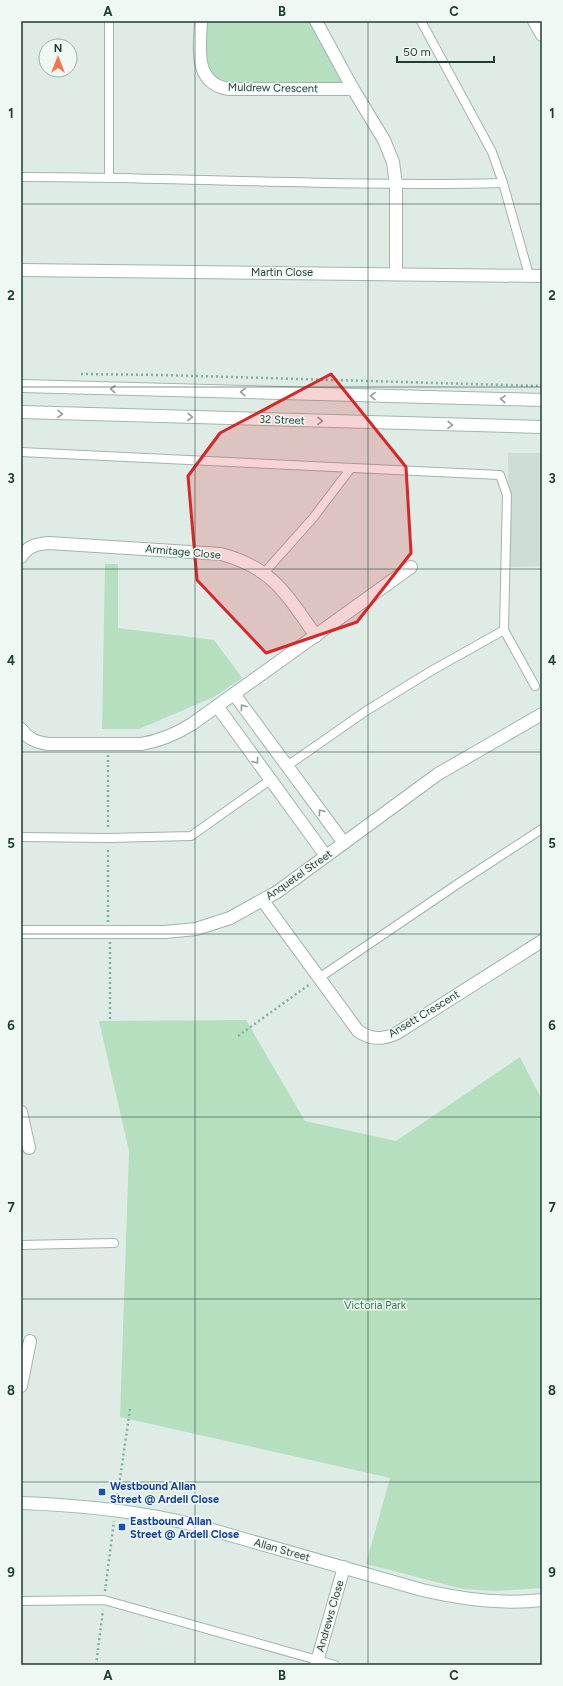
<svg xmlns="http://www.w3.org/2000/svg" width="563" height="1686" font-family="Figtree,sans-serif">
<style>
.built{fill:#cddcd5}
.green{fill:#b6dfc0}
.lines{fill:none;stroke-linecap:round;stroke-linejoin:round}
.lane-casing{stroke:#a2b4ad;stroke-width:10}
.street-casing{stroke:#a2b4ad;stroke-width:14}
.secondary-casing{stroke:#9db8ae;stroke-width:14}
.path{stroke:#7db2a0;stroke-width:2.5;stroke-dasharray:2 3;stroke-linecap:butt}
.lane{stroke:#fff;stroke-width:8}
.street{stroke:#fff;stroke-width:12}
.secondary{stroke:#fff;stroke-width:12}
.oneway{stroke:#8f9e9a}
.marked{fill:#d62828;fill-opacity:0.2;stroke:#d62828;stroke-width:3;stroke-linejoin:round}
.grid{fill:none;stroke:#1f3d34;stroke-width:1;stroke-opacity:0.55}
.transit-dot{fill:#1a4fb4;stroke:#f0f8f4;stroke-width:1.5}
.labels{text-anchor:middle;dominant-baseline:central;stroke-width:3;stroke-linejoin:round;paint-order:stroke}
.street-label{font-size:11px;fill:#1f3d34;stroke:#f0f8f4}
.park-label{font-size:11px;fill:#257743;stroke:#f0f8f4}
.transit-label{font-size:11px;font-weight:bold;fill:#164399;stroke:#f0f8f4;text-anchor:start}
.neatline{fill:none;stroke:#1f3d34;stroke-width:1.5}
.grid-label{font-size:13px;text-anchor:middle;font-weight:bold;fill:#1f3d34}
</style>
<rect width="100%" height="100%" fill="#dfece6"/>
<!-- built -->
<path class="built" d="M508 453H542V566L509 567Z"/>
<!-- green -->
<g class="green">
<path d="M201 21H316L353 89H229L207 77Z"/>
<path d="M105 564H118V628L214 640 242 678 214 697 139 729H102Z"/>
<path d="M246 1020 305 1121 396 1141 520 1057 542 1100V1588L495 1591 463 1589 366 1564 390 1478 120 1417 129 1151 99 1021Z"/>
</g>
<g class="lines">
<!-- lane casing -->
<g class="lane-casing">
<g id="lane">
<path d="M421 21 492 152 503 183 529 275"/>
<path d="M21 177C182 177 342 187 503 183"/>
<path d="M109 177V21"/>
<path d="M21 452 500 475 507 495 504 630 431 671 366 711 287 766"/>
<path d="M264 573 313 518 351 468"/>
<path d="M504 630 535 686"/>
<path d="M21 837 108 838 191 836 270 780"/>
<path d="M319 978 462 881 542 829"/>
<path d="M21 1245 114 1243"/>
<path d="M21 1601 104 1600 335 1665"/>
</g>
</g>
<!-- street casing -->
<g class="street-casing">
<g id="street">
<path d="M201 21C200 47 193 84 229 89H353"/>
<path d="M316 21 353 89 384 140 393 162 396 185V273"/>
<path d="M21 270 542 276"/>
<path d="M21 557C28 546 36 544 49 543L221 554C273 568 286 594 316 636"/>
<path d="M234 694 344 843"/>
<path d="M217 706 326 856"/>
<path d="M21 729C28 739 36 742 48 744H141C160 741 176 734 192 724L411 567"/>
<path d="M263 901 358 1031C371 1040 383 1040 397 1033L542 941"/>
<path d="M21 932H165L196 929 230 918 277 892 438 774 542 714"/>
<path d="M21 1112 29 1148"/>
<path d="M21 1386 30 1341"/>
<path d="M316 1665 344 1567"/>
</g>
</g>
<!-- secondary casing -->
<g class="secondary-casing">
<g id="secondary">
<path d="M534 21 542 35"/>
<path d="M21 386 542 400"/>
<path d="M21 412 542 427"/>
<path d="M21 1503C80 1505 138 1511 195 1525L422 1590C461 1599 501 1605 542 1600"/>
</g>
</g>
<!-- path -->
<g class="path">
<path d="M81 374 162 375 542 386"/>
<path d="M108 755V830"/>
<path d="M108 922V847"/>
<path d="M110 942V1020"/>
<path d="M238 1036 310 984"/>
<path d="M117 1500 130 1409"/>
<path d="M105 1591 114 1521"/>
<path d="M96 1665 103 1610"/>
</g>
<!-- lane -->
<use href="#lane" class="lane"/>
<!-- street -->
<use href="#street" class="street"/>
<!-- secondary -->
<use href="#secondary" class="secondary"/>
</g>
<!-- one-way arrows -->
<defs><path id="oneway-chevron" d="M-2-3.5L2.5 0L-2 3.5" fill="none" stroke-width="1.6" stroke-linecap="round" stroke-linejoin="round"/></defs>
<g class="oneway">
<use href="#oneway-chevron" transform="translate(113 389) rotate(-178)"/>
<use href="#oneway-chevron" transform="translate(243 392) rotate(-178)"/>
<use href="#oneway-chevron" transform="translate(373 396) rotate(-178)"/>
<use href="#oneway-chevron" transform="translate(503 399) rotate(-178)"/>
<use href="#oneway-chevron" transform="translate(60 414) rotate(2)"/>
<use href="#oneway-chevron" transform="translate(190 417) rotate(2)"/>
<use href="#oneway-chevron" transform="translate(320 421) rotate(2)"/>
<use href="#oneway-chevron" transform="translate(450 425) rotate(2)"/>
<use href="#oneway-chevron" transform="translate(243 707) rotate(-127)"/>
<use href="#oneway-chevron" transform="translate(256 761) rotate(54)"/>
<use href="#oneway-chevron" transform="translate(321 812) rotate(-126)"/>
</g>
<!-- marked area -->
<path class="marked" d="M331 374 406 467 411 553 357 622 266 653 197 580 188 476 220 433Z"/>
<!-- grid -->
<path class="grid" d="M195 21V1665M368 21V1665M21 204H542M21 387H542M21 569H542M21 752H542M21 934H542M21 1117H542M21 1299H542M21 1482H542"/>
<!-- markers -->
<g class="transit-dot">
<rect x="98" y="1488" width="8" height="8" rx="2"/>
<rect x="118" y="1523" width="8" height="8" rx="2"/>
</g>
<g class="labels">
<!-- street labels -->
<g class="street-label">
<text transform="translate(273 88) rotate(1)">Muldrew Crescent</text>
<text x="282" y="272">Martin Close</text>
<text transform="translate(282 420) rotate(2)">32 Street</text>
<text transform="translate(183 552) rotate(5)">Armitage Close</text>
<text transform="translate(299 875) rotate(-35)">Anquetel Street</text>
<text transform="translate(424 1014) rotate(-31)">Ansett Crescent</text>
<text transform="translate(282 1550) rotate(16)">Allan Street</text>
<text transform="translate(330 1616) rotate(-74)">Andrews Close</text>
</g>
<!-- park labels -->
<g class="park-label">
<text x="375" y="1305">Victoria Park</text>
</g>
<!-- transit labels -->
<g class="transit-label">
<text x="110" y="1486">Westbound Allan<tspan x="110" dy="13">Street @ Ardell Close</tspan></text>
<text x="130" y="1521">Eastbound Allan<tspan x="130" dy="13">Street @ Ardell Close</tspan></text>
</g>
</g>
<!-- border -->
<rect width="563" height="1686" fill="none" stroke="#f0f8f4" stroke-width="44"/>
<!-- north arrow -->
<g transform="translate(58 58)"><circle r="19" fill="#f0f8f4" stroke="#9cada7"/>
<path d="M0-3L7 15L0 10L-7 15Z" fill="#fe734b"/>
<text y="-6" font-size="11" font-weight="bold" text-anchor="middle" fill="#1f3d34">N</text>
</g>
<!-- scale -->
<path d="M397 56v6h97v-6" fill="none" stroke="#1f3d34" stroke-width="2"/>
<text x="403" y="56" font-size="12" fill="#1f3d34" stroke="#f0f8f4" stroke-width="3" paint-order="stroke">50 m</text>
<rect x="22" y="22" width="519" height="1642" class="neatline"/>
<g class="grid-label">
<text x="108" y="16">A</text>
<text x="282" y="16">B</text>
<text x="454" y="16">C</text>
<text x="11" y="118">1</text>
<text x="552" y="118">1</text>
<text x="11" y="300">2</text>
<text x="552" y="300">2</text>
<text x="11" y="483">3</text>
<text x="552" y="483">3</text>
<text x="11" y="665">4</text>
<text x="552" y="665">4</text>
<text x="11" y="848">5</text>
<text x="552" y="848">5</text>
<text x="11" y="1030">6</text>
<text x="552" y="1030">6</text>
<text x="11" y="1212">7</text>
<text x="552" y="1212">7</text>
<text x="11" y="1395">8</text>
<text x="552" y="1395">8</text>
<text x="11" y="1577">9</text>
<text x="552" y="1577">9</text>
<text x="108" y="1680">A</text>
<text x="282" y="1680">B</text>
<text x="454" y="1680">C</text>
</g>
</svg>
